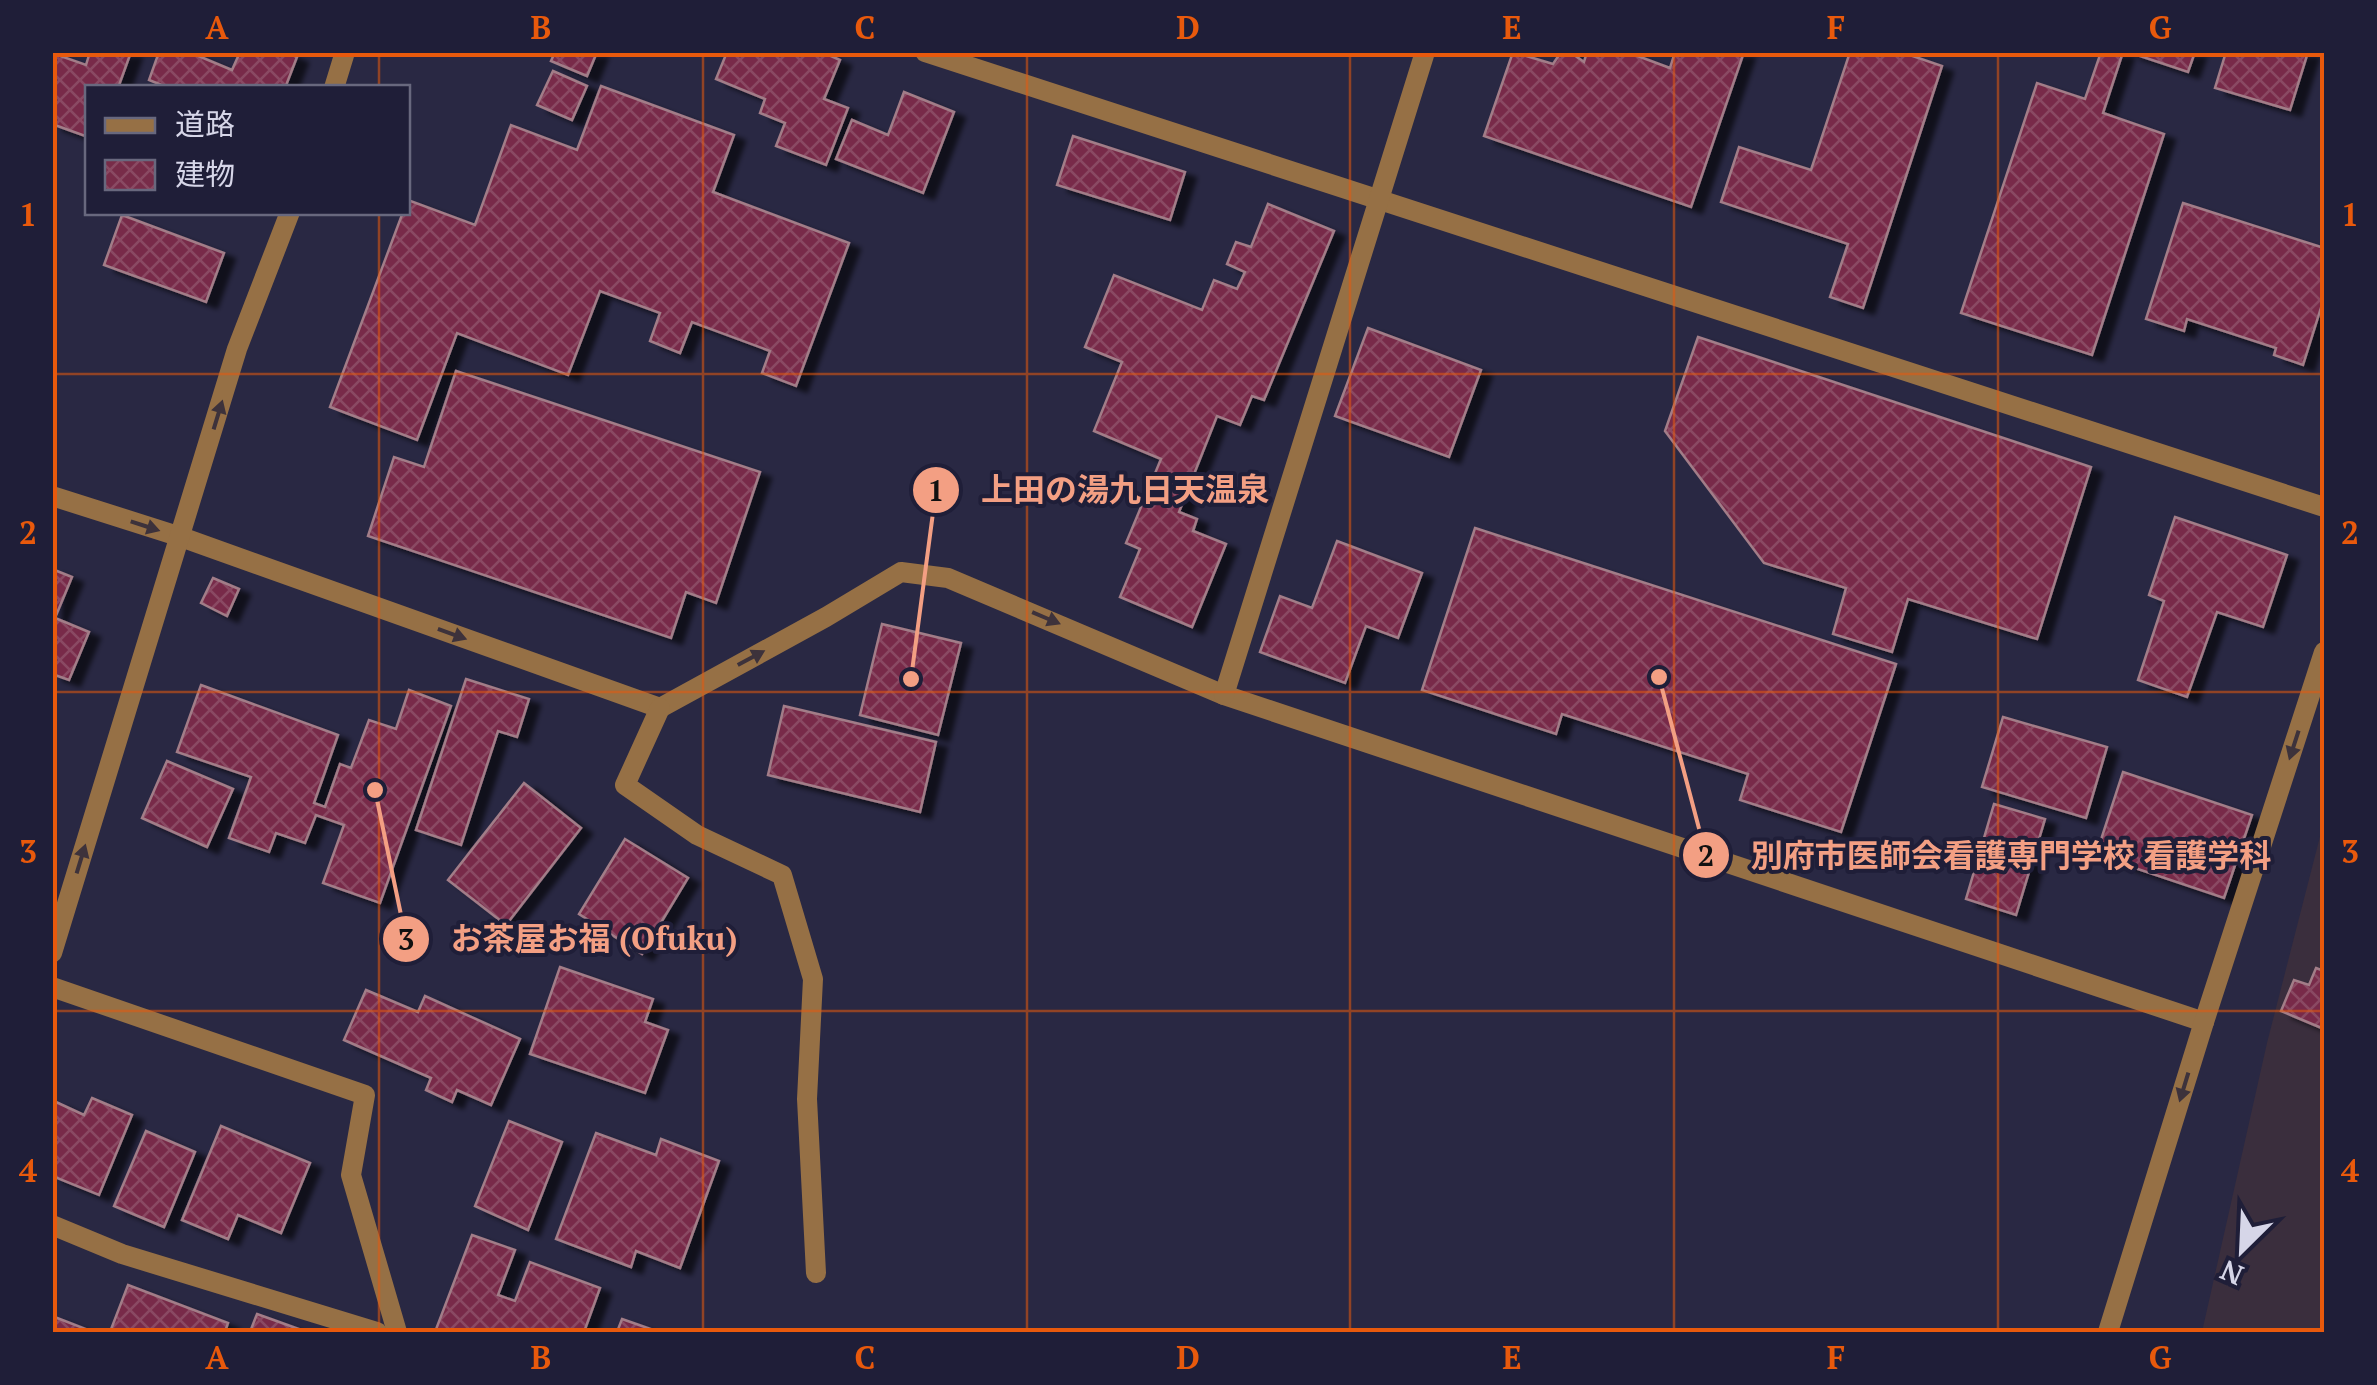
<svg xmlns="http://www.w3.org/2000/svg" width="2377" height="1385" font-family="'PT Serif','Noto Sans JP',serif">
<style>
.education{fill:#3a2e3d}
.building{fill:url(#building-cross-hatch);stroke:#a27d88;stroke-width:2.5;filter:url(#shadow)}
.lines{fill:none;stroke-linecap:round;stroke-linejoin:round}
.street{stroke:#967045;stroke-width:20}
.oneway{fill:#3d323b}
.grid{fill:none;stroke:#e8590c;stroke-width:2.5;stroke-opacity:0.55}
.leader{fill:none;stroke:#f39f83;stroke-width:4}
.callout-dot{fill:#f39f83;stroke:#1f1e38;stroke-width:4}
.mark-label{font-size:30px;text-anchor:middle;font-weight:bold;fill:#111}
.callout-label{font-size:32px;text-anchor:middle;font-weight:bold;fill:#f39f83;stroke:#1f1e38;stroke-width:8;stroke-linejoin:round;paint-order:stroke}
.neatline{fill:none;stroke:#e8590c;stroke-width:4}
.grid-label{font-size:32px;text-anchor:middle;font-weight:bold;fill:#e8590c}
</style>
<defs>
<pattern id="building-cross-hatch" width="8" height="8" patternUnits="userSpaceOnUse" patternTransform="scale(2.5)"><rect width="8" height="8" fill="#782c49"/><path d="M0 0l8 8M0 8l8-8" fill="none" stroke="#8a4a63"/></pattern>
<filter id="shadow"><feDropShadow dx="11" dy="6" stdDeviation="2.5" flood-color="#0009"/></filter>
</defs>
<rect width="100%" height="100%" fill="#292843"/>
<!-- education -->
<path class="education" d="M2324 821V1332H2202L2267 1043Z"/>
<!-- building -->
<g class="building">
<path d="M90 52H131L118 88H88V137L52 124V53L86 65Z"/>
<path d="M159 52H189L232 70 240 52H285L297 57 285 88H169L149 80Z"/>
<path d="M555 52H597L587 76 551 61Z"/>
<path d="M727 52H822L840 60 824 99 848 108 826 165 776 146 785 123 760 113 765 99 716 79Z"/>
<path d="M1513 52 1553 64 1561 52H1570L1584 62 1587 52H1627L1670 68 1675 52H1744L1691 207 1484 136Z"/>
<path d="M1850 52H1901L1942 66 1863 308 1830 297 1848 244 1721 202 1739 147 1811 170Z"/>
<path d="M2101 52H2123L2103 113 2164 134 2092 355 1961 313 2037 83 2085 99Z"/>
<path d="M2128 52H2195L2188 72Z"/>
<path d="M2226 52H2308L2290 110 2215 88Z"/>
<path d="M553 71 587 86 572 120 537 105Z"/>
<path d="M601 86 734 135 713 192 849 243 796 386 762 373 770 351 692 322 680 353 650 341 660 313 600 291 568 375 457 333 417 440 330 407 403 212H408V200L475 225 511 125 577 150Z"/>
<path d="M904 92 954 112 923 193 836 159 852 120 888 135Z"/>
<path d="M1073 136 1185 172 1170 220 1057 185Z"/>
<path d="M2183 203 2324 248V298L2303 365 2274 355 2276 348 2187 319 2184 331 2146 319Z"/>
<path d="M1268 204 1334 231 1264 400 1252 396 1240 425 1217 416 1179 512 1197 519 1193 531 1226 544 1192 627 1120 597 1140 549 1126 543 1161 459 1094 431 1122 362 1085 347 1114 275 1202 310 1214 280 1237 289 1245 272 1227 264 1236 242 1251 247Z"/>
<path d="M122 215 224 253 206 302 104 265Z"/>
<path d="M1368 328 1481 370 1449 457 1335 416Z"/>
<path d="M1698 337 2091 467 2037 639 1908 599 1892 652 1833 634 1846 588 1764 563 1665 431Z"/>
<path d="M456 371 760 472 716 603 686 592 671 638 368 536 394 457 424 467Z"/>
<path d="M2175 517 2287 555 2263 627 2217 612 2187 697 2138 680 2164 601 2149 595Z"/>
<path d="M1475 528 1896 664 1841 832 1740 800 1748 774 1562 714 1556 734 1422 690Z"/>
<path d="M1337 541 1422 573 1398 638 1366 626 1345 683 1260 652 1280 596 1312 608Z"/>
<path d="M52 569 72 577 55 618 89 632 69 680 52 674Z"/>
<path d="M213 578 239 589 227 616 201 603Z"/>
<path d="M882 624 961 643 938 735 860 715Z"/>
<path d="M466 679 529 699 517 737 498 731 461 845 416 830Z"/>
<path d="M201 685 338 735 314 803 325 807 340 764 351 768 369 720 396 729 409 690 451 706 380 903 323 883 344 825 316 815 305 843 276 833 269 852 229 838 251 777 177 752Z"/>
<path d="M784 706 936 742 920 812 768 775Z"/>
<path d="M2003 717 2107 747 2086 818 1982 787Z"/>
<path d="M167 761 233 789 207 847 142 818Z"/>
<path d="M2123 772 2252 815 2224 898 2096 855Z"/>
<path d="M524 783 581 828 506 925 448 880Z"/>
<path d="M1994 804 2045 819 2016 915 1966 899Z"/>
<path d="M625 839 688 878 642 954 579 914Z"/>
<path d="M560 967 653 999 645 1022 668 1030 645 1093 530 1054Z"/>
<path d="M2316 968 2324 971V1029L2281 1011 2294 980 2309 985Z"/>
<path d="M366 990 418 1012 425 996 520 1039 491 1105 457 1090 452 1102 426 1090 431 1078 344 1040Z"/>
<path d="M92 1098 132 1115 99 1195 52 1176V1110L56 1102 84 1115Z"/>
<path d="M509 1121 562 1142 528 1230 475 1206Z"/>
<path d="M221 1126 310 1163 281 1233 238 1215 228 1239 182 1220Z"/>
<path d="M146 1131 195 1152 164 1227 114 1206Z"/>
<path d="M596 1133 656 1155 661 1139 719 1161 680 1268 636 1251 631 1267 556 1239Z"/>
<path d="M472 1235 515 1250 498 1295 515 1301 530 1262 600 1288 584 1332H435Z"/>
<path d="M128 1285 228 1323 225 1332H110Z"/>
<path d="M257 1314 307 1332H250Z"/>
<path d="M52 1316 91 1331V1332H52Z"/>
<path d="M622 1319 659 1332H617Z"/>
</g>
<g class="lines">
<!-- street -->
<g class="street">
<path d="M925 52 2324 507"/>
<path d="M334 88 345 52"/>
<path d="M52 496 181 537 660 708 826 617 901 572 948 578 1224 695 2204 1022"/>
<path d="M1224 695 1425 52"/>
<path d="M660 708 625 785 697 835 782 875 813 979 807 1099 816 1273"/>
<path d="M52 953 237 349 290 212"/>
<path d="M52 987 365 1095 351 1175 397 1332"/>
<path d="M52 1225 122 1254 377 1332"/>
<path d="M2108 1332 2204 1022 2324 652"/>
</g>
</g>
<!-- one-way arrows -->
<defs><path id="oneway-solid" d="M-6-.8H1V-3.2L6.5 0L1 3.2V.8H-6Z" transform="scale(2.5)"/></defs>
<g class="oneway">
<use href="#oneway-solid" transform="translate(218 415) rotate(-73)"/>
<use href="#oneway-solid" transform="translate(145 526) rotate(18)"/>
<use href="#oneway-solid" transform="translate(1046 618) rotate(23)"/>
<use href="#oneway-solid" transform="translate(452 634) rotate(20)"/>
<use href="#oneway-solid" transform="translate(751 658) rotate(-28)"/>
<use href="#oneway-solid" transform="translate(2294 745) rotate(108)"/>
<use href="#oneway-solid" transform="translate(81 859) rotate(-73)"/>
<use href="#oneway-solid" transform="translate(2184 1087) rotate(107)"/>
</g>
<!-- grid -->
<path class="grid" d="M379 52V88M703 52V1332M1027 52V1332M1350 52V1332M1674 52V1332M1998 52V1332M379 212V1332M52 374H2324M52 692H2324M52 1011H2324"/>
<!-- callouts -->
<path class="leader" d="M911 679L936 490M1659 677L1706 855M375 790L406 939"/>
<g class="callout-dot">
<circle cx="911" cy="679" r="10"/>
<circle cx="1659" cy="677" r="10"/>
<circle cx="375" cy="790" r="10"/>
<circle cx="936" cy="490" r="25"/>
<circle cx="1706" cy="855" r="25"/>
<circle cx="406" cy="939" r="25"/>
</g>
<g class="mark-label">
<text x="936" y="501">1</text>
<text x="1706" y="866">2</text>
<text x="406" y="950">3</text>
</g>
<g class="callout-label">
<text x="1125" y="501">上田の湯九日天温泉</text>
<text x="2011" y="867">別府市医師会看護専門学校 看護学科</text>
<text x="594" y="950">お茶屋お福 (Ofuku)</text>
</g>
<!-- border -->
<rect width="2377" height="1385" fill="none" stroke="#1f1e38" stroke-width="110"/>
<!-- legend -->
<rect x="85" y="85" width="325" height="130" fill="#1f1e38" stroke="#68687e" stroke-width="2.5"/>
<rect x="105" y="118" width="50" height="15" fill="#967045" stroke="#68687e" stroke-width="2.5"/>
<text x="175" y="135" font-size="30" fill="#d6d6e8">道路</text>
<rect x="105" y="160" width="50" height="30" fill="url(#building-cross-hatch)" stroke="#68687e" stroke-width="2.5"/>
<text x="175" y="185" font-size="30" fill="#d6d6e8">建物</text>
<!-- north arrow -->
<g transform="translate(2242 1250) rotate(204)" stroke="#1f1e38" stroke-width="8" paint-order="stroke">
<path d="M0-8L18 38L0 25L-18 38Z" fill="#d6d6e8"/>
<text y="-15" font-size="28" font-weight="bold" text-anchor="middle" fill="#d6d6e8">N</text>
</g>
<rect x="55" y="55" width="2267" height="1275" class="neatline"/>
<g class="grid-label">
<text x="217" y="39">A</text>
<text x="541" y="39">B</text>
<text x="865" y="39">C</text>
<text x="1188" y="39">D</text>
<text x="1512" y="39">E</text>
<text x="1836" y="39">F</text>
<text x="2160" y="39">G</text>
<text x="28" y="226">1</text>
<text x="2350" y="226">1</text>
<text x="28" y="544">2</text>
<text x="2350" y="544">2</text>
<text x="28" y="863">3</text>
<text x="2350" y="863">3</text>
<text x="28" y="1182">4</text>
<text x="2350" y="1182">4</text>
<text x="217" y="1369">A</text>
<text x="541" y="1369">B</text>
<text x="865" y="1369">C</text>
<text x="1188" y="1369">D</text>
<text x="1512" y="1369">E</text>
<text x="1836" y="1369">F</text>
<text x="2160" y="1369">G</text>
</g>
</svg>
